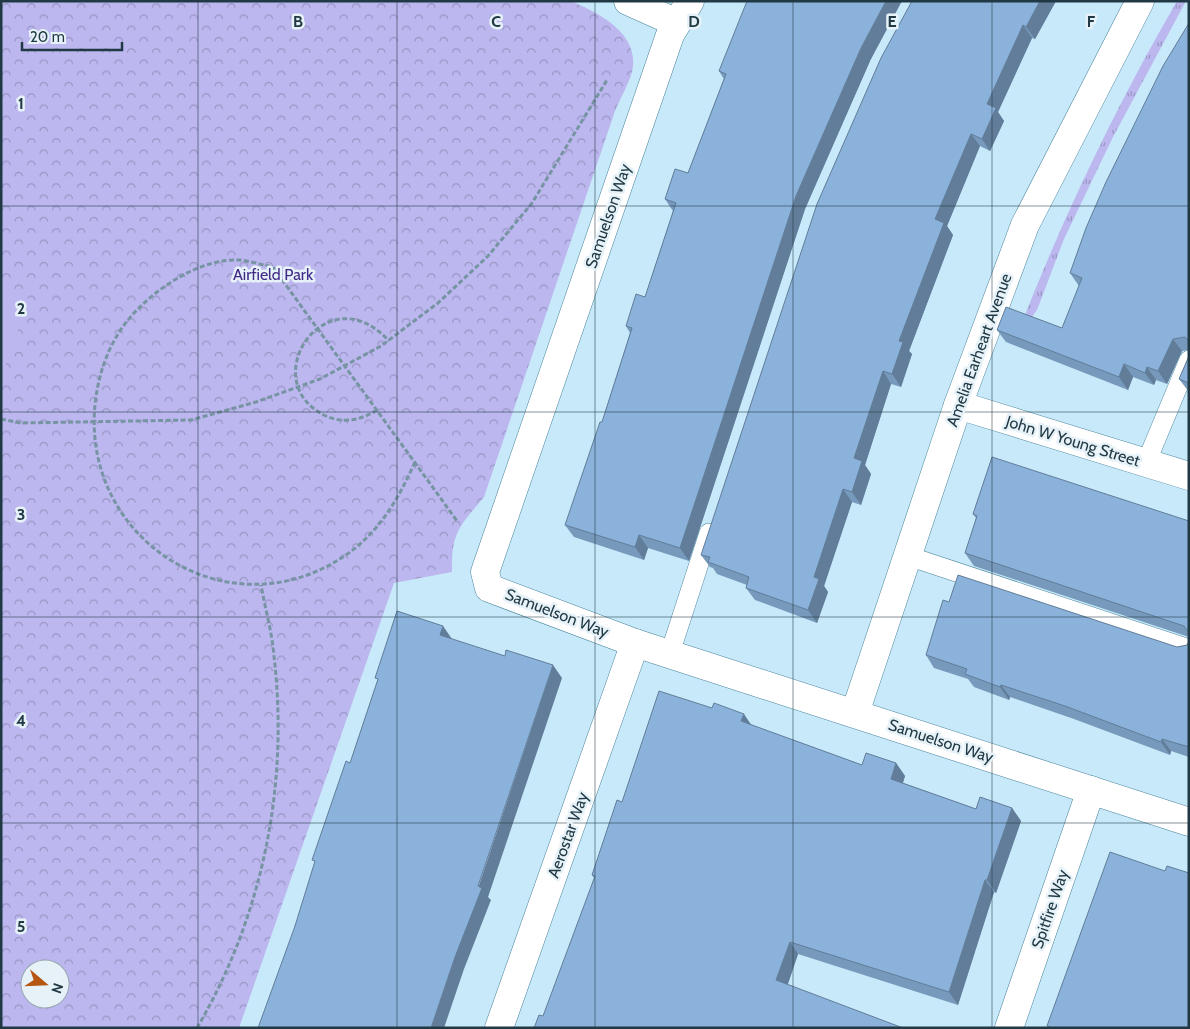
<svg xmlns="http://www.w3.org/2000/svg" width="1190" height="1029" font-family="Cabin,sans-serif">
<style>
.grass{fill:url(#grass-tufts)}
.forest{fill:url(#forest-crowns);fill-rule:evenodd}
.pitch{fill:#bcb7ef}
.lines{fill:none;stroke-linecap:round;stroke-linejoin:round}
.lane-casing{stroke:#49839c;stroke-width:20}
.street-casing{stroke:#49839c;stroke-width:29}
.path{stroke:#7694a2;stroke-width:3;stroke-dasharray:5 2.5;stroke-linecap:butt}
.lane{stroke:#fff;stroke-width:19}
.street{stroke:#fff;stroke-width:28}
.wall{fill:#79b}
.shaded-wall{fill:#617d99}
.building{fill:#8ab2da;stroke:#617d99}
.grid{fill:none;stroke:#203944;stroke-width:1;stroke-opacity:0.55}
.labels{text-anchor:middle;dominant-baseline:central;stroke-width:5;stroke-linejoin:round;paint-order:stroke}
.street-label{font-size:16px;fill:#203944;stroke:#e7f2f8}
.park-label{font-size:16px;fill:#412988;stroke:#e7f2f8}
.grid-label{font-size:16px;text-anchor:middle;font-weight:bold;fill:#203944;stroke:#e7f2f8;stroke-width:5;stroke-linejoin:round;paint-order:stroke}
</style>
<defs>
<pattern id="grass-tufts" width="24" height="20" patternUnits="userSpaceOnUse" patternTransform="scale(1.25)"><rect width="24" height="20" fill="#bcb7ef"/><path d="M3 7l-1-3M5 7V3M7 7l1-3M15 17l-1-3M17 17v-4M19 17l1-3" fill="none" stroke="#9896c3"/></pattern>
<pattern id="forest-crowns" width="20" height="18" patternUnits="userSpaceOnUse" patternTransform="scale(1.25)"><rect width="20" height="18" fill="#bcb7ef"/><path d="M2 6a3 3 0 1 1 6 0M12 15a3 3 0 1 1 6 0" fill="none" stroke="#9896c3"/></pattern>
</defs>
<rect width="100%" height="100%" fill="#c7e9fa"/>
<!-- grass -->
<path class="grass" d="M1177 1H1186L1113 137 1064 239 1037 310 1022 331 1019 330C1064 215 1115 108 1177 1Z"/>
<!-- forest -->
<path class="forest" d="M1 1H571C599 13 641 34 632 72 628 85 620 99 615 111L484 497C460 526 451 532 452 572L394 583 239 1028H1ZM30 969H60V999H30Z"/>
<!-- pitch -->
<path class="pitch" d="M1 289 29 299 3 372 1 371Z"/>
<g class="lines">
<!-- lane casing -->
<g class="lane-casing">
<g id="lane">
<path d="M1146 463 1189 360"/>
<path d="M908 556 1189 649"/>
<path d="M670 653 709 533"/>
</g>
</g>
<!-- street casing -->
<g class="street-casing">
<g id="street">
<path d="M628 1 677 23"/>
<path d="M690 1 670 35 485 572 489 588 635 643 1189 822"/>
<path d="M958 405 1189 476"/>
<path d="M855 713 958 405 1025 225 1140 1"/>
<path d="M499 1028 635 643"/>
<path d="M1009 1028 1091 790"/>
</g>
</g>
<!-- path -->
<g class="path">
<path d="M377 410C361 420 344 424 326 416 253 382 326 272 389 341"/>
<path d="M1 419 21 423 191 420 256 402 320 379 381 346 438 303 488 256 532 203 607 80"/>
<path d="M415 462C398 500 378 534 343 557 224 635 76 535 96 397 101 361 116 329 142 305 166 282 205 258 240 260 250 261 262 265 273 267 334 352 396 436 457 521"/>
<path d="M197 1028C263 915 289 785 274 656 272 632 265 608 261 585"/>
</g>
<!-- lane -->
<use href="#lane" class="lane"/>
<!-- street -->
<use href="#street" class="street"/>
</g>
<!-- wall -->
<g class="wall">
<path d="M912 1H1056L1035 39 1032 38 998 112 1004 121 990 151 980 146 947 226 953 235 909 351 912 354 901 387 891 384 865 465 871 474 861 505 852 502 824 586 828 592 817 623 755 600 746 588 747 585 717 574 713 568 710 567 701 555Z"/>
<path d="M1189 23V350L1182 351 1167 384 1156 380 1154 385 1133 377 1128 390 1006 342 997 330 1062 328 1079 286 1070 273Z"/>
<path d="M870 61 805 209 689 561 648 548 644 560 574 537 565 525 602 422 630 333 626 326 645 297 673 211 665 199 688 173 724 79 719 71Z"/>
<path d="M1189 356V392L1179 379Z"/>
<path d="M973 514 1189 521V637L974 566 965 553 976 518Z"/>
<path d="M949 602 1177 647 1187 645 1189 641V757L1171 751 1170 755 1074 719 1010 697 1009 700 974 687 968 679 934 668 926 655Z"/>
<path d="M751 725 862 765 896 763 905 776 903 783 976 809 1012 808 1021 821 996 893 994 892 958 1005 798 954 788 984 594 878 592 875 622 802Z"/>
</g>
<!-- shaded-wall -->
<g class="shaded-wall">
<path d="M886 1H902L870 61 805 209 689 561 680 548 796 196 861 48Z"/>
<path d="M1040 1H1056L1035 39 1026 27Z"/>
<path d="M1023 25 1032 38 998 112 1004 121 990 151 982 139 987 104Z"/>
<path d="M971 134 980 146 947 226 953 235 909 351 912 354 901 387 892 374 899 341 935 219Z"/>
<path d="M1173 339 1182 351 1167 384 1158 371Z"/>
<path d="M1124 364 1133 377 1128 390 1119 377Z"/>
<path d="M1147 367 1156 380 1154 385 1145 373Z"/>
<path d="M883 371 891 384 865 465 871 474 861 505 852 492 854 458Z"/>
<path d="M843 489 852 502 824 586 828 592 817 623 808 610 814 577Z"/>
<path d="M639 535 648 548 644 560 635 547Z"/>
<path d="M443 626 452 639 449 648 440 635Z"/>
<path d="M553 665 562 678 488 897 491 900 464 969 444 1028H431Z"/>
<path d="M1001 685 1010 697 1009 700 1000 687Z"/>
<path d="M744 714 752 726 741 721Z"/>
<path d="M1162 739 1171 751 1170 755 1161 742Z"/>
<path d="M896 763 905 776 900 791 891 779Z"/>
<path d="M1012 808 1021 821 996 893 987 880Z"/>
<path d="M985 880 994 892 958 1005 949 992Z"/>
<path d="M790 942 798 954 785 992 776 980Z"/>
</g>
<!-- building -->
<g class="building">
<path d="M747 1H886L861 48 796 196 680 548 639 535 635 547 565 525 600 422H602L632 328 626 326 636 294 645 297 676 203 665 199 675 169 688 173 726 74 719 71Z"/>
<path d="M912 1H1040L1026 27 1023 25 987 104 996 108 982 139 971 134 935 219 944 223 899 341 903 342 892 374 883 371 854 458 862 461 852 492 843 489 814 577 819 579 808 610 746 588 749 577 708 562 710 557 701 555 817 204 881 58Z"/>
<path d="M1189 23V342L1185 337 1173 339 1158 371 1147 367 1145 373 1124 364 1119 377 997 330 1006 307 1062 328 1082 278 1070 273 1086 228 1106 182 1163 66Z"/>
<path d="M1189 356V383L1179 379Z"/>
<path d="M992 457 1189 521V632L1184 626 965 553 977 516 973 514Z"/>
<path d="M958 575 1177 647 1187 645 1189 641V747L1162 739 1161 742 1065 706 1001 685 1000 687 965 674 967 669 926 655 943 600 949 602Z"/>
<path d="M397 611 443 626 440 635 505 656 506 650 553 665 478 886 482 888 455 957 431 1028H258L295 926 315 861 312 860 346 761 350 763 378 679 375 678Z"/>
<path d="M659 691 712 708 714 703 744 714 741 721 862 765 866 753 896 763 891 779 976 809 980 797 1012 808 987 880H985L949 992 790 942 776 980 903 1028H534L539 1015 543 1016 595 876 592 875 617 800 622 802Z"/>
<path d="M1110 852 1165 871 1167 866 1189 873V1028H1053L1047 1026Z"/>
</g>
<!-- grid -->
<path class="grid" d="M198 1V1028M397 1V1028M595 1V1028M793 1V1028M992 1V1028M1 206H1189M1 412H1189M1 617H1189M1 823H1189"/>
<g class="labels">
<!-- street labels -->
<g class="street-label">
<text transform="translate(608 216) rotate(-71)">Samuelson Way</text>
<text transform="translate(979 350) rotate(-70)">Amelia Earheart Avenue</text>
<text transform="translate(1073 441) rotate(17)">John W Young Street</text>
<text transform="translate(557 613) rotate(21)">Samuelson Way</text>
<text transform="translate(941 741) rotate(18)">Samuelson Way</text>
<text transform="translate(568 835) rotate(-70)">Aerostar Way</text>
<text transform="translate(1050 909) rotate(-71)">Spitfire Way</text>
</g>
<!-- park labels -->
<g class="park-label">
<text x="273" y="274">Airfield Park</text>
</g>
</g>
<g class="grid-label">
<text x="298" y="27">B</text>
<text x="496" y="27">C</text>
<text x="694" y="27">D</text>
<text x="892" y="27">E</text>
<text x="1091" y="27">F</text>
<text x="21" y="109">1</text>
<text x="21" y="314">2</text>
<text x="21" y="520">3</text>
<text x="21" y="726">4</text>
<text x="21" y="932">5</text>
</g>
<!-- border -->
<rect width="1190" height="1029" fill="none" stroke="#203944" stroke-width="5"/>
<!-- north arrow -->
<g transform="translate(45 984) rotate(109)"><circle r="24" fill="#e7f2f8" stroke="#97a8b0"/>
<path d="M0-4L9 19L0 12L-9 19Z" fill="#b65613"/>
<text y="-8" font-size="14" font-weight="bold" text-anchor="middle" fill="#203944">N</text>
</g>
<!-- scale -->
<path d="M22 42v8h100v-8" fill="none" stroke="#203944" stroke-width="2.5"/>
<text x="30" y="42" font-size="15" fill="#203944" stroke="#e7f2f8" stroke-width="4" paint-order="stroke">20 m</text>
</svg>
